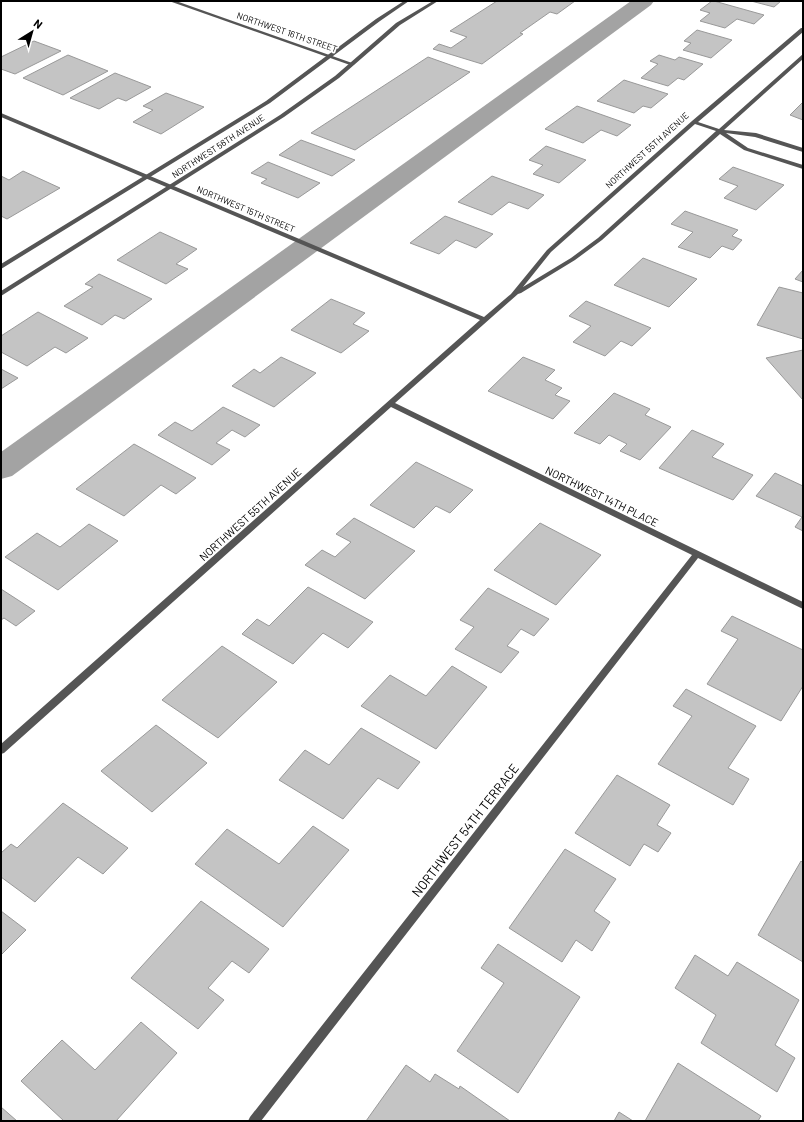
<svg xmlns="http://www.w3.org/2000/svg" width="804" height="1122" font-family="Barlow,sans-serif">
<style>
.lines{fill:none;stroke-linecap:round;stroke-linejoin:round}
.canal{fill:#a3a3a3;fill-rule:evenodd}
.building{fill:#c4c4c4;stroke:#999}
.minor{fill:#555;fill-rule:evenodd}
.tertiary{fill:#555;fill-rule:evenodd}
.labels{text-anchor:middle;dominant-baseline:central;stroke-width:3.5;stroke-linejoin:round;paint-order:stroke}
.far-street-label{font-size:9px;fill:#000;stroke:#fff}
.street-label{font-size:11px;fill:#000;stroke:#fff}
.near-street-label{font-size:13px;fill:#000;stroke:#fff}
</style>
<rect width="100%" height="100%" fill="#fff"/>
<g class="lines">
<!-- canal -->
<path class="canal" d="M631 1H654L651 5 12 476 1 479V452Z"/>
</g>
<!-- building -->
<g class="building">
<path d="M497 1H575L557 14 550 12 520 33 523 34 482 64 433 49 439 44 451 48 467 37 450 31Z"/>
<path d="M712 1H714L764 15 754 24 737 19 725 28 700 21 710 13 700 10Z"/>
<path d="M751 1H781L774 7Z"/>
<path d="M697 30 732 40 711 58 683 50 691 43 684 41Z"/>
<path d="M34 41 61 51 15 74 1 69V57Z"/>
<path d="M68 55 108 71 63 95 23 78Z"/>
<path d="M659 55 675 60 679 57 703 64 684 80 678 78 668 86 641 78 658 64 650 61Z"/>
<path d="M428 57 470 72 355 150 311 133Z"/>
<path d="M115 73 151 87 126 101 118 98 99 109 70 98Z"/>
<path d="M624 80 668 94 651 108 643 106 634 113 597 101Z"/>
<path d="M166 93 204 107 161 134 133 122 153 110 143 106Z"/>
<path d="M803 102V120L790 115Z"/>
<path d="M577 106 631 125 617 136 601 130 583 143 545 129Z"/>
<path d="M301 140 355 160 332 176 279 155Z"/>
<path d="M546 146 586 160 559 183 533 174 543 165 529 160Z"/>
<path d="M268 162 320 183 298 198 261 183 267 179 251 173Z"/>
<path d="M733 167 784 185 756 210 724 198 738 186 719 179Z"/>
<path d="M23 171 60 188 7 219 1 216V176L9 180Z"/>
<path d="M492 176 544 195 528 209 509 202 492 215 458 202Z"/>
<path d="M685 211 738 230 732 236 742 240 733 250 722 246 710 258 678 247 693 232 671 224Z"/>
<path d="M445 216 493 234 476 248 456 240 439 254 410 243Z"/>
<path d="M160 232 197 249 176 264 188 269 166 284 117 260Z"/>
<path d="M643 258 697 279 669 307 614 285Z"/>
<path d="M803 270V282L795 279Z"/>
<path d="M99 274 152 299 124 319 115 315 102 325 64 306 93 287 85 284Z"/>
<path d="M779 287 803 293V339L757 325Z"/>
<path d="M331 299 365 313 353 324 369 331 341 353 291 330Z"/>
<path d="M586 301 651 328 632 346 621 341 605 356 573 342 591 326 569 316Z"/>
<path d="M38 312 88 338 66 353 55 347 27 366 1 352V336Z"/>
<path d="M803 350V400L766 358Z"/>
<path d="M281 357 316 373 274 407 232 386 254 369 260 373Z"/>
<path d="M523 357 555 370 545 380 562 388 555 395 570 401 553 419 488 391Z"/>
<path d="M1 369 18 378 1 389Z"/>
<path d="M614 393 650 409 645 415 671 427 640 460 620 451 627 444 609 435 600 444 574 433Z"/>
<path d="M223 407 260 425 245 437 232 430 216 443 230 450 212 465 158 435 175 422 192 431Z"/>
<path d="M692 430 724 444 712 457 753 475 733 500 659 468Z"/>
<path d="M134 444 196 478 176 494 161 485 124 516 76 489Z"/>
<path d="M416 462 473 490 450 513 436 506 414 528 370 505Z"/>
<path d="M775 473 803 486V531L795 527 802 517 756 496Z"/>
<path d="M354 518 415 551 365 599 305 565 322 550 335 557 351 542 336 534Z"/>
<path d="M540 523 601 555 556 605 494 570Z"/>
<path d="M89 524 118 541 58 590 5 557 37 533 60 547Z"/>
<path d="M308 587 373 622 348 648 323 633 293 664 242 634 257 619 269 626Z"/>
<path d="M488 588 549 619 534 636 521 629 507 646 519 652 501 673 455 649 474 627 460 620Z"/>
<path d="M1 589 35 611 16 626 4 618 1 620Z"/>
<path d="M732 616 803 650V686L781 721 707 684 738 639 721 631Z"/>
<path d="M222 646 277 682 218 738 162 700Z"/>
<path d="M452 666 487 687 436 749 361 706 390 675 426 696Z"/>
<path d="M686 689 756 726 728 768 749 779 733 805 658 764 692 716 673 706Z"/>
<path d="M156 725 207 763 152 812 101 771Z"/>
<path d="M361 728 420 762 398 789 378 778 343 819 279 780 305 750 329 765Z"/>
<path d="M617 775 670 805 657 825 671 833 658 852 644 844 630 866 575 833Z"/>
<path d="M63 803 128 848 103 874 78 857 35 902 1 877V853L11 844 17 848Z"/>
<path d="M313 826 349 850 283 927 195 864 227 829 279 864Z"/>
<path d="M565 849 616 879 594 911 610 922 592 951 576 940 562 962 509 928Z"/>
<path d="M801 861 803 863V962L758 935Z"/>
<path d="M201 901 269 949 249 973 232 961 208 988 224 1000 198 1029 131 978Z"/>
<path d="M1 911 26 930 1 955Z"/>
<path d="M498 944 580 997 518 1093 457 1051 504 983 481 968Z"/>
<path d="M695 955 728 976 737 962 799 1000 775 1045 795 1058 777 1092 701 1043 716 1015 675 988Z"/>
<path d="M141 1022 177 1053 116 1121H64L21 1081 62 1040 95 1070Z"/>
<path d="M678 1063 761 1116 758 1121H645Z"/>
<path d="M406 1065 430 1082 435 1074 459 1089 460 1086 510 1121H366Z"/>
<path d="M1 1107 17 1121H1Z"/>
<path d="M619 1112 633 1121H614Z"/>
</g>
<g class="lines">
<!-- minor -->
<g class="minor">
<path d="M169 1H176L355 64 350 65Z"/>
<path d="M801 28H803V32L698 122 719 129 803 54V59L724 130 756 133 803 148V152L755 137 726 133 748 148 803 165V169L744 150 720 134 602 240 575 260 521 293 518 294 395 403 803 602V609L698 558 261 1121H248L250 1117 692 555 391 407 4 753 1 754V744L480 320 1 117V113L484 317 511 294 547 250 692 121ZM695 124 716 131 598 238 571 258 523 287 551 252Z"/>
</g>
<!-- tertiary -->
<g class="tertiary">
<path d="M404 1H409L380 21 270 103 1 269V264L266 101 376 19Z"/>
<path d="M433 1H438L400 25 339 78 284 117 1 296V291L280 115 335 76 396 23Z"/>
</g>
</g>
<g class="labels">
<!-- far-street labels -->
<g class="far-street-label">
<text transform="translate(287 32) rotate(19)">NORTHWEST 16TH STREET</text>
<text transform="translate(218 146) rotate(-33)">NORTHWEST 56TH AVENUE</text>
<text transform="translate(647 150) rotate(-42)">NORTHWEST 55TH AVENUE</text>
<text transform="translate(246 209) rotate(23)">NORTHWEST 15TH STREET</text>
</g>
<!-- street labels -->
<g class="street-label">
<text transform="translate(602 496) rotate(26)">NORTHWEST 14TH PLACE</text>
<text transform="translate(250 514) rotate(-42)">NORTHWEST 55TH AVENUE</text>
</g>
<!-- near-street labels -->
<g class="near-street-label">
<text transform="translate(465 830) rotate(-52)">NORTHWEST 54TH TERRACE</text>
</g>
</g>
<!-- border -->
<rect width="804" height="1122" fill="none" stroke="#000000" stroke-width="4"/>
<!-- north arrow -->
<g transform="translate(32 32) rotate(37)" stroke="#ffffff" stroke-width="3" paint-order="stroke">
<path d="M0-3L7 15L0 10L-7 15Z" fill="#000000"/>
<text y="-6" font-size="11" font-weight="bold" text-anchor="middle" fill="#000000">N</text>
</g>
</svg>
